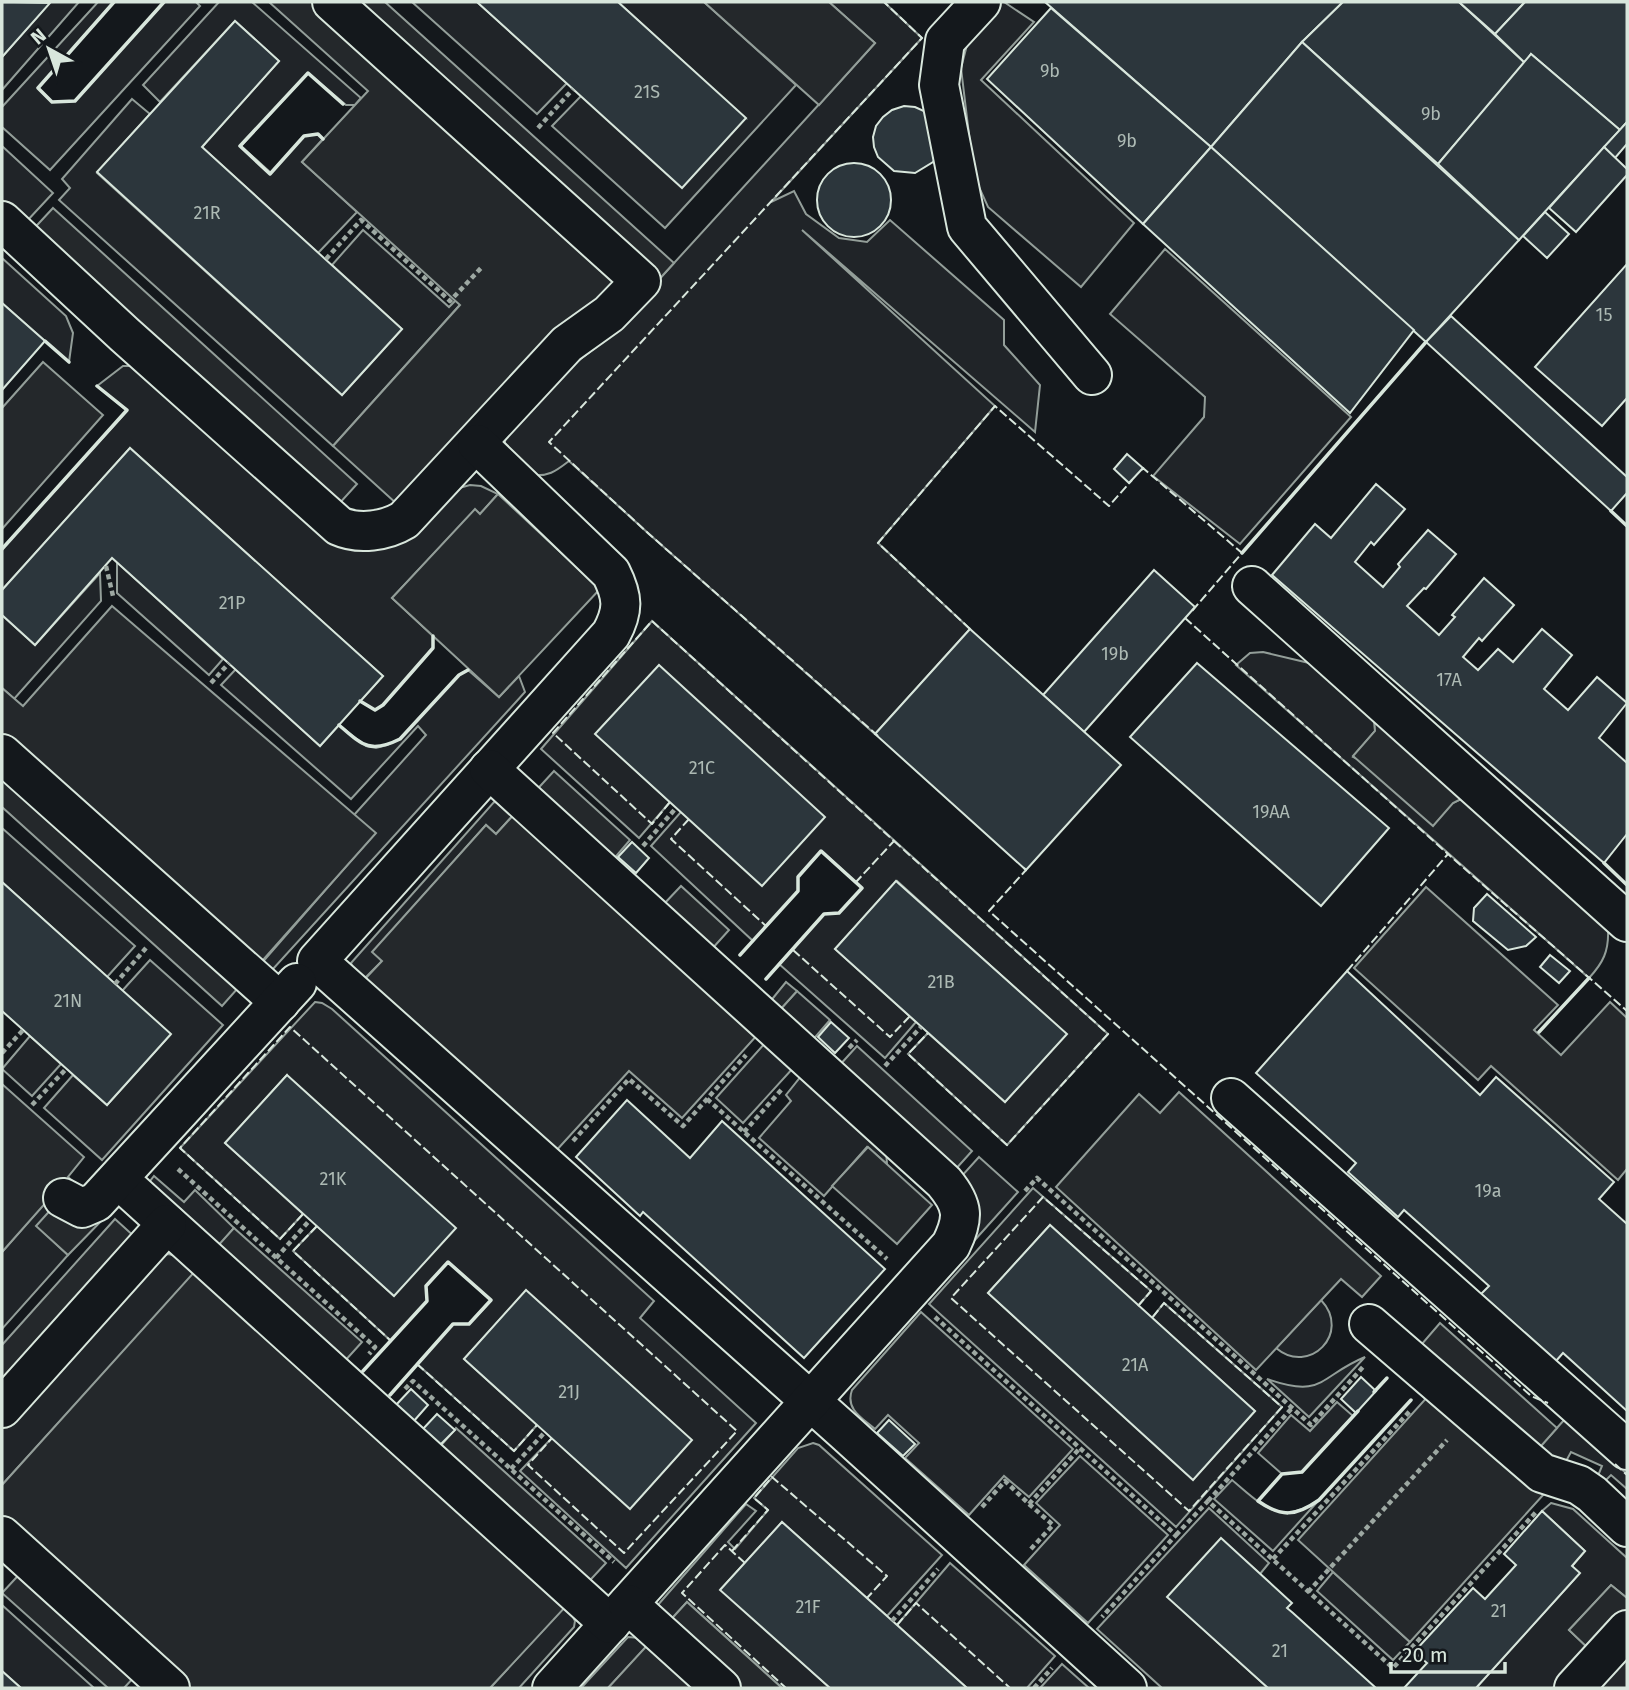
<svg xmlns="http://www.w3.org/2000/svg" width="1629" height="1690" font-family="'Fira Sans',sans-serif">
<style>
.green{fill:#202428;stroke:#939e99;stroke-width:2}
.parking{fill:#24282b;stroke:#939e99;stroke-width:2}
.building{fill:#2c363c;stroke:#d8e6dc;stroke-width:2}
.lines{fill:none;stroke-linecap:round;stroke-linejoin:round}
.minor-casing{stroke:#d8e6dc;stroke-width:42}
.path{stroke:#9da8a2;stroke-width:4.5;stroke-dasharray:5 3.5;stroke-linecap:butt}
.minor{stroke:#14181c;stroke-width:38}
.fence{stroke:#d8e6dc;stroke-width:2;stroke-dasharray:9 3.5;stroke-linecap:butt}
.wall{stroke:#d8e6dc;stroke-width:3.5}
.labels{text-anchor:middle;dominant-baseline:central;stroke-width:5;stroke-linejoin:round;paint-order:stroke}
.number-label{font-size:18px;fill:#adbab4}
</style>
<rect width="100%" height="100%" fill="#14181c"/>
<!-- green -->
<g class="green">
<path d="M48 2H79L2 90V57L49 3Z"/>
<path d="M98 2H114L38 88 52 102 75 101 164 2H196L200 6 50 170 2 127V107Z"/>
<path d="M219 2H252L361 98 355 105H346L308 73 241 146 271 173 304 136 318 134 323 139 302 162 357 212 318 253 202 147 279 61 235 21 160 102 143 85Z"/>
<path d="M412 2H477L567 83 537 114Z"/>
<path d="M618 2H704L796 85 665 228 552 126 581 96 745 118Z"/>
<path d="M829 2H884L922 38 771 202 794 191 806 214 839 238 867 242 890 220 1004 320V345L1040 385 1035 432 802 230 995 406 878 543 970 629 875 734 649 534 569 461C556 471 549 477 530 475L504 448 506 434 542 389 601 343 875 43Z"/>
<path d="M996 2H1004L1034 22 981 80 1134 223 1081 287 988 207 974 176 961 68 967 45Z"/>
<path d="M132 99 150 114 97 173 342 395 402 329 332 265 363 230 449 307 476 280V287L333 446 59 200 70 188 62 179Z"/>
<path d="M2 146 53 193 26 222 2 200Z"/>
<path d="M1165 249 1351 417 1240 544 1153 476 1204 417 1205 397 1110 314Z"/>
<path d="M2 258 66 316 73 333 69 362 2 303Z"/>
<path d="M123 366H133L318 527 470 485 481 486 498 494 480 514 475 510 392 598 433 636V648L383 705 375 710 360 701 383 676 130 448 2 590V549L127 411 97 386Z"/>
<path d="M117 562 223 659 209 675 117 593Z"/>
<path d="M100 573 101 601 14 699 2 688V615L35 645Z"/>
<path d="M652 621 1108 1034 1007 1145 908 1054 928 1033 1005 1102 1066 1034 897 881 835 949 916 1022 885 1058 779 964 824 914 839 913 862 888 822 851 798 876V891L753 941 651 846 681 812 659 666 596 734 670 802 639 838 541 749Z"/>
<path d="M1263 652 1309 663 1374 716 1375 731 1353 757 1453 803 1461 799 1470 800 1608 930C1609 951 1603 963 1589 978L1236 665 1250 653Z"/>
<path d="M236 669 320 746 339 725 366 746 376 748 387 745 400 739 459 675 468 670 499 697 519 676 525 692 273 969H267L260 965 375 833 354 815 426 735 418 726 351 799 221 685Z"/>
<path d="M494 802 500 803 515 813 496 834 486 825 373 952 382 961 363 980 353 969 351 963Z"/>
<path d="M2 828 135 946 107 977 2 882Z"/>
<path d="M150 960 223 1025 102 1160 44 1108 73 1075 107 1105 170 1035 122 991Z"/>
<path d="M797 991 830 1020 811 1042 778 1012Z"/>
<path d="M315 1002 322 1003 332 1009 654 1301 640 1318 756 1423 626 1568 520 1471 552 1438 526 1291 464 1359 537 1425 514 1451 417 1364 453 1324H469L491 1301 449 1262 426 1286 427 1301 391 1341 293 1251 317 1226 394 1296 287 1075 225 1143 303 1214 280 1239 180 1148Z"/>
<path d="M30 1036 61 1064 32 1096 2 1069Z"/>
<path d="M766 1042 794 1067 743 1123 716 1098Z"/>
<path d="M802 1075 886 1151 887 1164 867 1147 824 1196 759 1138 791 1101 786 1095Z"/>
<path d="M979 1157 1018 1192 965 1251 959 1179Z"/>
<path d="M154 1176 184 1202 195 1190 234 1228 217 1248 147 1185Z"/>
<path d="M1033 1188 1151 1291 1138 1306 1050 1225 988 1293 1193 1479 1255 1411 1152 1318 1164 1303 1282 1407 1176 1527 929 1304Z"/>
<path d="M49 1198 56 1205 37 1226 68 1255 2 1329V1252Z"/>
<path d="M168 1254 177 1256 197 1271 2 1485V1426L157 1258Z"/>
<path d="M1321 1300C1352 1333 1309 1376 1276 1348Z"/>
<path d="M921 1312 1073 1449 1029 1497 1004 1476 969 1515 905 1458 919 1443 888 1415 875 1429C862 1418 845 1409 852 1390Z"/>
<path d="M1365 1357 1309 1417 1267 1379C1324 1399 1319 1376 1365 1357Z"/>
<path d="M1337 1402 1353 1416 1302 1472 1282 1474 1258 1453 1291 1415 1310 1431Z"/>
<path d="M1565 1419 1627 1474V1489L1611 1475 1603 1483 1597 1478 1602 1466 1571 1452 1565 1463 1537 1450Z"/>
<path d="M813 1443 819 1445 942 1555 887 1616 782 1522 721 1589 830 1688H782L687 1602 667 1624 657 1606 746 1504 756 1511 728 1542 735 1549 768 1510 754 1498 798 1448Z"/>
<path d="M1080 1456 1168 1535 1088 1623 1024 1565 1060 1525 1036 1503Z"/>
<path d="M1232 1480C1262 1505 1280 1527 1319 1500L1273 1551 1214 1499Z"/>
<path d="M1551 1503 1573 1509 1627 1558V1598L1611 1585 1569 1630 1589 1649 1553 1688H1476L1579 1574 1572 1566 1585 1551 1542 1511Z"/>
<path d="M1209 1508 1269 1563 1260 1574 1221 1539 1168 1597 1268 1688H1162L1097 1629Z"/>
<path d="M950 1563 1055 1656 1027 1688H967L897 1625Z"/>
<path d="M1333 1572 1410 1642 1393 1660 1317 1591Z"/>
<path d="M567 1604 575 1621 574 1627 519 1688H490Z"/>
<path d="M2 1605 94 1688H21L2 1671Z"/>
<path d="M628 1637 640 1638 649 1644 608 1688H581Z"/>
<path d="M1062 1664 1089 1688H1040Z"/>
</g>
<!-- parking -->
<g class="parking">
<path d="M269 2H385L674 263 601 343 542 389 419 524 333 446 460 305 302 162 368 91Z"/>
<path d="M704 2H829L875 43 819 105Z"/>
<path d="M53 208 357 484 318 527 14 250Z"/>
<path d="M43 362 103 415 2 529V408Z"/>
<path d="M498 494 600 589 499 697 392 598 475 509 480 514Z"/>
<path d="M112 606 376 833 222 1006 2 807V688L23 706Z"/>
<path d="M1374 716 1470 800 1461 799 1453 803 1433 826 1353 756 1375 731Z"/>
<path d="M554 771 630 840 612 861 662 906 681 886 729 930 711 950 769 1003 786 982 797 991 682 1118 629 1071 554 1153 364 980 382 961 372 952 486 825 496 834Z"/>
<path d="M1426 887 1558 1005 1534 1030 1561 1055 1610 1002 1627 1018V1169L1618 1180 1491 1066 1478 1080 1354 968Z"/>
<path d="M857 1046 972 1151 954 1171 838 1067Z"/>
<path d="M2 1084 84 1157 68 1177 109 1213 68 1255 36 1226 55 1205 49 1199 2 1252Z"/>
<path d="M1179 1092 1381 1276 1362 1297 1341 1279 1256 1370 1056 1187 1139 1094 1160 1113Z"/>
<path d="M868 1147 932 1205 897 1244 832 1186Z"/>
<path d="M115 1219 136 1238 2 1387V1345Z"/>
<path d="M234 1228 362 1342 343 1363 438 1449 456 1428 606 1563 490 1688H150L136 1675 124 1688H108L2 1593 41 1551 2 1516V1485Z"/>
<path d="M1440 1323 1557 1428 1519 1471 1544 1494 1410 1642 1298 1540 1431 1393 1421 1345Z"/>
<path d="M1611 1585 1627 1598V1688H1553L1589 1649 1569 1630Z"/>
<path d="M687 1602 782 1688H608Z"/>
</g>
<!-- building -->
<g class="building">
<path d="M2 2 50 3 2 57Z"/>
<path d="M477 2H618L746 118 682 188Z"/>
<path d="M1045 2H1340L1342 3 1302 42 1211 147Z"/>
<path d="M1343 2H1459L1525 63 1438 164 1302 42Z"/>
<path d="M1459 2H1525L1495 34Z"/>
<path d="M1525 2H1627V122L1620 130 1531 54 1525 63 1495 34Z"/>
<path d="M1051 8 1211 147 1143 224 987 79Z"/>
<path d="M235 21 279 61 202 147 402 329 342 395 97 172Z"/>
<path d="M1302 42 1519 240 1426 342 1211 147Z"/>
<path d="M1531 54 1620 130 1519 240 1438 164Z"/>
<path d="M904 106 915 107 926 112 939 153 933 162 915 173 894 171 878 157 874 147 873 137 876 126 883 117 892 110Z"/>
<path d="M1627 122V144L1615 158 1604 147Z"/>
<path d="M1211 147 1414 330 1350 413 1143 224Z"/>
<path d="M1604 147 1627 169V175L1576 232 1549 208Z"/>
<circle cx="854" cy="200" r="37"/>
<path d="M1545 212 1569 234 1547 258 1523 236Z"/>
<path d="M1627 264V398L1602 426 1535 367Z"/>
<path d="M2 303 45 341 2 390Z"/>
<path d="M1451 316 1627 477V493L1611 511 1426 342Z"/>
<path d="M130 448 383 676 320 746 112 558 35 645 2 615V590Z"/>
<path d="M1127 454 1143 468 1129 483 1114 469Z"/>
<path d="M1376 484 1405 509 1374 545 1371 542 1355 562 1383 587 1400 567 1398 564 1428 530 1456 554 1426 589 1424 588 1407 606 1439 635 1455 617 1452 615 1484 578 1514 605 1482 641 1479 638 1463 657 1478 670 1498 649 1513 662 1542 629 1572 655 1544 689 1568 710 1597 677 1627 703 1599 738 1627 763V834L1604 863 1272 575 1315 524 1331 538Z"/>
<path d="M1154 570 1195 607 1084 732 1043 695Z"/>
<path d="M970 629 1121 765 1026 870 875 734Z"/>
<path d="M1197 663 1389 828 1321 906 1130 737Z"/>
<path d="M659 665 825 817 762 886 595 734Z"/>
<path d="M632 842 649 858 636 873 618 857Z"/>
<path d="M896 881 1067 1034 1005 1102 835 949Z"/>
<path d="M2 882 171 1034 107 1105 2 1011Z"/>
<path d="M1487 894 1536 937 1526 946 1508 950 1473 921 1474 908Z"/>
<path d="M1550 955 1570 971 1559 983 1540 967Z"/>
<path d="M1347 971 1480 1095 1496 1077 1614 1182 1599 1199 1627 1224V1411L1563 1353 1556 1361 1481 1294 1489 1286 1404 1210 1398 1217 1348 1172 1356 1163 1256 1073Z"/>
<path d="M831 1022 849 1038 835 1053 818 1037Z"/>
<path d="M287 1075 456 1228 394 1296 225 1143Z"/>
<path d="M627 1100 690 1158 722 1121 885 1269 804 1358 643 1212 640 1216 576 1157Z"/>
<path d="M1050 1225 1255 1411 1193 1480 988 1293Z"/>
<path d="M526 1290 692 1440 630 1509 464 1359Z"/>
<path d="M1361 1377 1376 1391 1356 1413 1341 1399Z"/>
<path d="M411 1389 428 1405 413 1422 395 1406Z"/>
<path d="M437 1414 455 1430 439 1446 422 1430Z"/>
<path d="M889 1420 915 1444 903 1456 877 1433Z"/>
<path d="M1542 1511 1585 1551 1572 1566 1580 1573 1476 1688H1404L1427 1663 1414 1652 1473 1588 1485 1599 1516 1565 1504 1554Z"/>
<path d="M782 1522 897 1625 967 1688H830L720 1590Z"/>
<path d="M1221 1538 1292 1603 1287 1608 1293 1613 1376 1688H1268L1167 1597Z"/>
<path d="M2 1671 21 1688H2Z"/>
</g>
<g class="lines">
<!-- minor casing -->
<g class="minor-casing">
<g id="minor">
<path d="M981 2 945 41 939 85 967 227 1092 375"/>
<path d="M2 221 125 335 339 526C359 535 386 531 404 520L567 344 609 314 641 281 332 2"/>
<path d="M477 444 611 573C623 597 624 610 611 634L317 961 844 1431 1127 1688"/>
<path d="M1252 586 1627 922"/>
<path d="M2 754 280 1002"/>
<path d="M489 769 944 1182C964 1206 964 1218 951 1245L552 1688"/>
<path d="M1231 1098 1627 1450"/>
<path d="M118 1179 610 1624"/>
<path d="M63 1198 82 1208 96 1202 297 983"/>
<path d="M1369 1324 1542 1473 1579 1485 1592 1494 1627 1527"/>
<path d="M2 1408 167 1224"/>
<path d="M2 1536 170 1688"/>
<path d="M628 1604 721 1688"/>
<path d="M1574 1688 1627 1630"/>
</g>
</g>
<!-- path -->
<g class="path">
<path d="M538 128 573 89"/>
<path d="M326 259 361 220 450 301 482 267"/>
<path d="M106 566 113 596"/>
<path d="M211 683 229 663"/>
<path d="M643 846 676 808"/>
<path d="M115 984 146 948"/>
<path d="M849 1048 857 1040"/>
<path d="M2 1053 23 1030"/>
<path d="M885 1066 921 1027"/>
<path d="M707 1099 887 1259"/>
<path d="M32 1105 66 1069"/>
<path d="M744 1132 783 1088"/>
<path d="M573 1141 629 1079 683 1126 746 1055"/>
<path d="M178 1169 375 1347 369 1354"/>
<path d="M1025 1191 1037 1178 1311 1425 1363 1367"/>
<path d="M276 1258 310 1220"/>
<path d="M935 1317 1176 1535 1102 1617"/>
<path d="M405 1389 413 1381 614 1562"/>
<path d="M511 1469 545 1432"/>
<path d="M1208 1501 1292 1408"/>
<path d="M1029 1504 1053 1525 1030 1550"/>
<path d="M982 1507 1005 1481 1029 1504 1080 1448"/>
<path d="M1176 1535 1208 1501 1393 1668 1537 1511"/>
<path d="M1273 1559 1410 1411"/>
<path d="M1308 1592 1447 1440"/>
<path d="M892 1621 938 1569"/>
<path d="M1034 1688 1052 1668"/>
</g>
<!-- minor -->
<use href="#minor" class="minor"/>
<!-- fence -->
<g class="fence">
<path d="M1142 470 1143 468 1242 553 1192 611"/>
<path d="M1185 618 1448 854"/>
<path d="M970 629 878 543 995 406 1109 506 1132 480"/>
<path d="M878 736 649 534 549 442 922 38 884 2"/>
<path d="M670 802 652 824 553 733 652 621 894 841 856 882"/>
<path d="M689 819 671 839 766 926"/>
<path d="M894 841 1108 1034 1007 1145 908 1054 928 1033"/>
<path d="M1024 868 1026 870 989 911 1531 1396 1548 1403"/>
<path d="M793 950 890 1037 910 1016"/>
<path d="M1347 971 1448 854 1627 1011"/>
<path d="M303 1214 280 1239 180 1148 290 1027 737 1431 624 1553 528 1465 552 1438"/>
<path d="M317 1226 293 1251 391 1341"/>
<path d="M1138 1306 1151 1291 1043 1197 951 1298 1189 1511 1282 1407 1164 1303 1152 1318"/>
<path d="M417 1364 514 1451 537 1425"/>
<path d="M1615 1464 1627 1475"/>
<path d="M732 1551 768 1510 754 1498 772 1477 887 1576 867 1598"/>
<path d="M745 1563 725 1545 682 1593 786 1688"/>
<path d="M897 1625 916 1603 1010 1688"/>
</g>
<!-- wall -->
<g class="wall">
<path d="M114 2 38 88 52 102 75 101 164 2"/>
<path d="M323 139 318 134 304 136 270 174 240 146 308 73 343 104"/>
<path d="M45 341 69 362"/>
<path d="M1611 511 1627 526"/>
<path d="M2 549 127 410 97 386"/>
<path d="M1242 553 1426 342"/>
<path d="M360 701 375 710 383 705 433 648V636"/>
<path d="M339 725C362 745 370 754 400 739L459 675 468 670"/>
<path d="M1604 863 1627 885"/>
<path d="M740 955 798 891V877L821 851 862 888 839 913 824 914 766 979"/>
<path d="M1539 1032 1589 978"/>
<path d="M363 1371 427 1301 426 1286 448 1262 491 1300 469 1324H453L390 1395"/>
<path d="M1374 1392 1387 1378"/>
<path d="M1358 1411 1302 1472 1282 1474 1258 1501C1281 1517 1295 1517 1319 1500L1411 1400"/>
</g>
</g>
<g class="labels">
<!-- number labels -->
<g class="number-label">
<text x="1050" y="71">9b</text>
<text x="647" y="92">21S</text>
<text x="1431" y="114">9b</text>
<text x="1127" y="141">9b</text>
<text x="207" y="213">21R</text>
<text x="1604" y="315">15</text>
<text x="232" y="603">21P</text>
<text x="1115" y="654">19b</text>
<text x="1449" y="680">17A</text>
<text x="702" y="768">21C</text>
<text x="1271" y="812">19AA</text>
<text x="941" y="982">21B</text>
<text x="68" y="1001">21N</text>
<text x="333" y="1179">21K</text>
<text x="1488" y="1191">19a</text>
<text x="1135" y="1365">21A</text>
<text x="569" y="1392">21J</text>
<text x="808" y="1607">21F</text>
<text x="1499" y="1611">21</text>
<text x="1280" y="1651">21</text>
</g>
</g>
<!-- border -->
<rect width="1629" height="1690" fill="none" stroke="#d8e6dc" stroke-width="7"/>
<!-- north arrow -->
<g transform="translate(49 49) rotate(320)" stroke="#14181c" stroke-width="5" paint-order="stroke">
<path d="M0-5L12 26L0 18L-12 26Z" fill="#d8e6dc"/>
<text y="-10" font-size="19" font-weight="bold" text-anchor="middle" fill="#d8e6dc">N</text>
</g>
<!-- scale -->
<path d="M1391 1662v10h114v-10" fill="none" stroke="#d8e6dc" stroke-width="3.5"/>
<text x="1402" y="1662" font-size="21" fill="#d8e6dc" stroke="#14181c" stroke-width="5" paint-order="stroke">20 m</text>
</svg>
